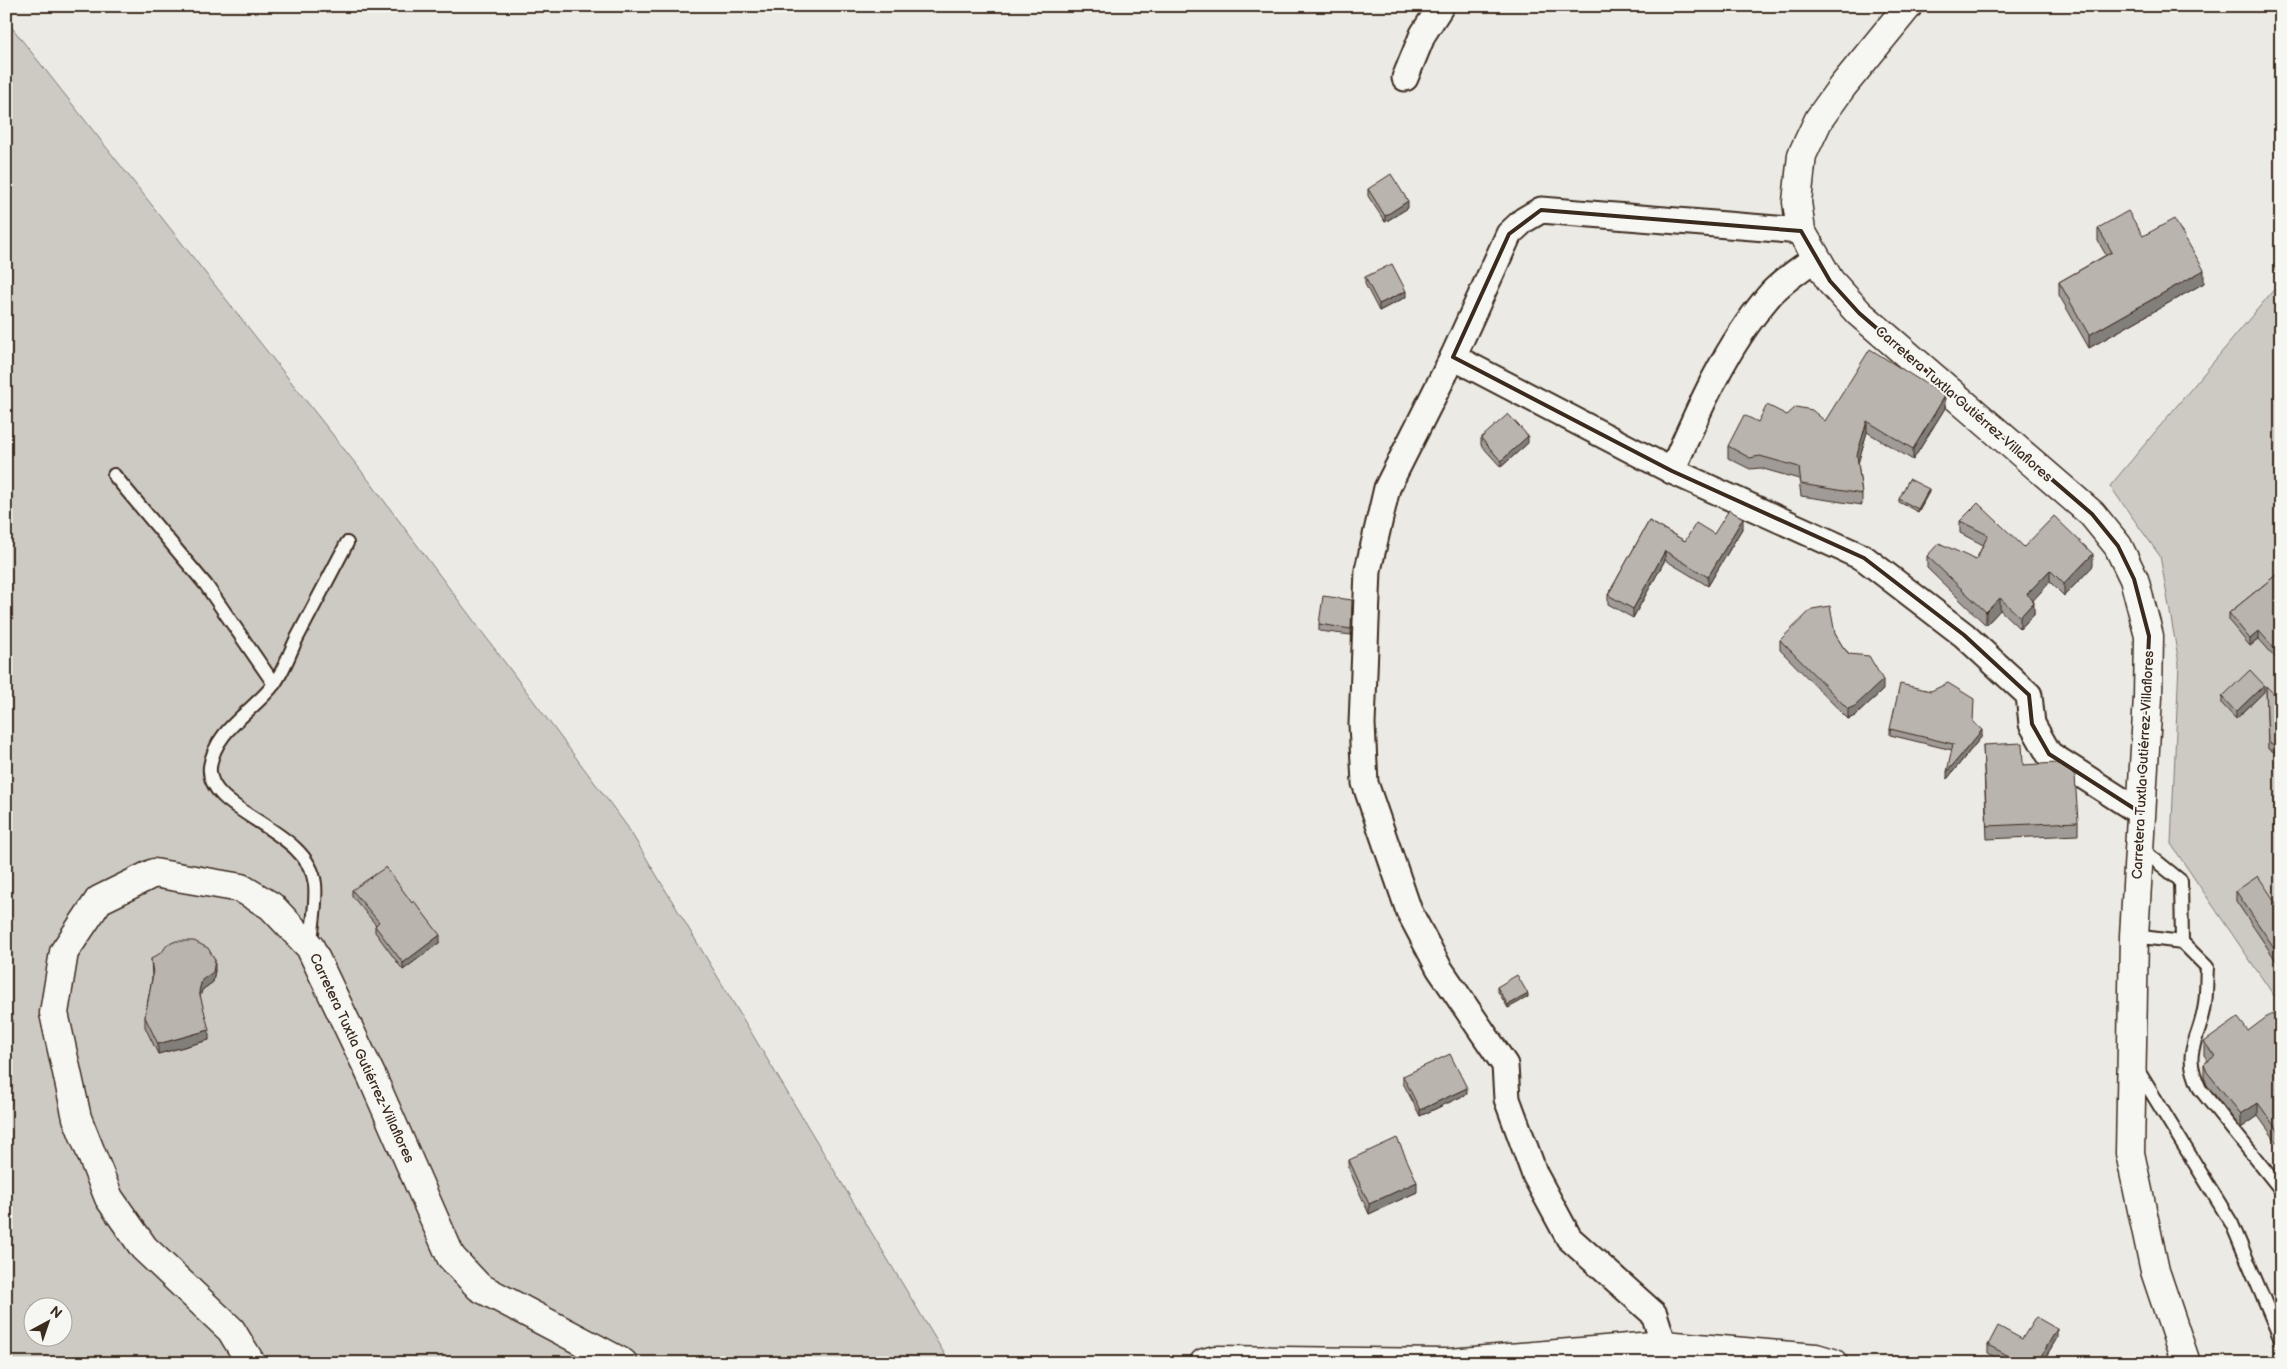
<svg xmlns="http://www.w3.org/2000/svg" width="2287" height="1369" font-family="'Balsamiq Sans',sans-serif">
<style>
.green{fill:#cdcac4;stroke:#847a71;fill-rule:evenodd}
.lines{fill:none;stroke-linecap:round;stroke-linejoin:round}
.service-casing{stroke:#3b2a1e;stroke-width:16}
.minor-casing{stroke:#3b2a1e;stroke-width:29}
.primary-casing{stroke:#3b2a1e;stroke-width:31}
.service{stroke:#f6f6f2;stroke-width:12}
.minor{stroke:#f6f6f2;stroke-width:25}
.primary{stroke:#f6f6f2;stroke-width:28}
.wall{fill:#a09b96;stroke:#3b2a1e}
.shaded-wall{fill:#827e7a;stroke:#3b2a1e}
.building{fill:#bab4ae;stroke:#3b2a1e}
.marked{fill:none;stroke:#3b2a1e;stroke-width:4;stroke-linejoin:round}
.labels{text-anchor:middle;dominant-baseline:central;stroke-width:4;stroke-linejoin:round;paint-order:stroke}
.street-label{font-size:14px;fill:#3b2a1e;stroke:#f6f6f2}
</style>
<rect width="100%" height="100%" fill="#ebeae5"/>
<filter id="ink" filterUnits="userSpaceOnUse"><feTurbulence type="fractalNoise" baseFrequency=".02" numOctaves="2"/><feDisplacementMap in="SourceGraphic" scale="10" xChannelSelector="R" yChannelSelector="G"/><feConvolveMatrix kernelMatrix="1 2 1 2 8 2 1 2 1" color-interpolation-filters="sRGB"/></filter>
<g filter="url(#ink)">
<!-- green -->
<g class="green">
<path d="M6 20 370 482 627 826 950 1363H11L6 1357ZM32 1306H62V1336H32Z"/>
<path d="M2281 281V1006L2171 844 2179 663 2160 556 2110 486Z"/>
</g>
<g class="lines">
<!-- service casing -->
<g class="service-casing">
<g id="service">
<path d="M114 475 206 585 274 684"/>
<path d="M2139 847 2181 881 2182 942"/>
<path d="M2134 936 2182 942 2207 967C2206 981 2207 996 2204 1010 2197 1046 2182 1051 2200 1089L2281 1190"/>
<path d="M311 944C312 925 317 903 315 884 309 828 205 812 210 767 215 729 253 712 274 684 283 672 289 655 296 640 313 608 330 575 347 543"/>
<path d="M2137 1069 2232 1224 2281 1340"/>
</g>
</g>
<!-- minor casing -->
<g class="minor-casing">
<g id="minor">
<path d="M1405 78 1423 34 1441 6"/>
<path d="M1453 357 1672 471 1864 558 1964 635 2029 695 2032 724 2049 754 2141 813"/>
<path d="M1672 471C1698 410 1725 348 1768 297 1780 282 1800 270 1815 258"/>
<path d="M1664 1345 1654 1314 1569 1238 1535 1175 1507 1099 1505 1065 1439 968 1409 911 1365 783 1362 724 1368 570 1387 488 1453 357 1509 234 1524 220 1541 210 1801 231"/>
</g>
</g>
<!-- primary casing -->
<g class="primary-casing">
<g id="primary">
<path d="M1908 6 1842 87 1819 119 1802 155 1797 202 1801 231 1830 281 1859 313 2092 514 2118 546 2134 579 2149 636 2148 697 2134 936 2130 1153 2155 1271 2186 1363"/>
<path d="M251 1363 231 1330 144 1248 109 1198 77 1118 54 1013 64 952 99 900 154 873 241 888 271 906 310 947 372 1077 451 1257 479 1287 623 1363"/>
<path d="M1204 1363 1215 1360 1444 1363"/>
<path d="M1450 1363 1664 1345 1816 1358 1833 1363"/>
</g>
</g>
<!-- service -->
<use href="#service" class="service"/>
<!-- minor -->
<use href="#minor" class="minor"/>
<!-- primary -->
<use href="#primary" class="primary"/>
</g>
<!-- wall -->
<g class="wall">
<path d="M1368 189 1408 208 1385 222 1368 196Z"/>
<path d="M2098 228 2143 236 2204 283 2089 348 2059 295V282L2106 255 2098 241Z"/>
<path d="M1365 277 1406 297 1379 311 1365 284Z"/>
<path d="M1945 408 1913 460 1867 432 1858 463 1862 494V505L1801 496 1799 479 1760 468 1750 469 1728 458V446L1758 422 1787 415 1825 421Z"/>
<path d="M1481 438 1528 443 1501 467 1481 445Z"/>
<path d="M1929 492 1918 512 1899 502V499Z"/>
<path d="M1649 521 1685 541 1743 527 1708 586 1665 560 1633 618 1608 604V595Z"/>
<path d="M1960 521 2024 547 2093 566 2064 596 2050 582 2033 600 2034 614 2020 629 2000 610 1986 625 1927 568V556L1976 560 1983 545 1960 533Z"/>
<path d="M2281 571V664L2259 639 2250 646 2229 621V613Z"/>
<path d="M1352 600 1351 635 1319 631V624Z"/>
<path d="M1835 634 1843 647 1883 690 1855 716 1848 719 1780 650V640Z"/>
<path d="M2266 686 2281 701V755L2268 749Z"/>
<path d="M2264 692 2236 719 2222 704V697Z"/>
<path d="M1973 722 1982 736 1947 779 1952 750 1890 735V729Z"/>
<path d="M1983 745 2023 765 2078 822V835L1987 839Z"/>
<path d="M352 890 412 903 440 942 403 970 375 932V926L376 925 352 896Z"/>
<path d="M2236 891 2278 906 2281 904V968L2236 901Z"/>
<path d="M151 959 215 970 213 982 202 990 200 996 209 1040 158 1054 145 1027V1017L152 978Z"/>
<path d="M1497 987 1528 997 1508 1008 1497 990Z"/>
<path d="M2281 1025V1148L2258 1116 2241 1128 2207 1085 2204 1077V1064L2208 1061 2204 1055V1042L2248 1031Z"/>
<path d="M1403 1076 1467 1094 1420 1116 1403 1083Z"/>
<path d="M1349 1160 1417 1192 1369 1214 1349 1169Z"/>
<path d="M2057 1338 2042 1363H2006L1988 1353V1345L2022 1339Z"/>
</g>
<!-- shaded-wall -->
<g class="shaded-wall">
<path d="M1408 201V208L1385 222V216Z"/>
<path d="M2204 270V283L2089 348V335Z"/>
<path d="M1406 291V297L1379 311V304Z"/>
<path d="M1945 396V408L1913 460V449Z"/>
<path d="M1867 421V432L1857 467V455Z"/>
<path d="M1528 436V443L1501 467V461Z"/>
<path d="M1929 489V492L1918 512V509Z"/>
<path d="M1743 518V527L1708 586V577Z"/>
<path d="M1665 551V560L1633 618V609Z"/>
<path d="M2093 554V566L2064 596V584Z"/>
<path d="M2050 570V582L2027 607V594Z"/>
<path d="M2000 598V610L1986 625V612Z"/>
<path d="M2034 602V614L2020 629V617Z"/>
<path d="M2259 631V639L2250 646V639Z"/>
<path d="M1883 680V690L1855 716 1848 719V709Z"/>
<path d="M2264 685V692L2236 719V712Z"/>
<path d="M1982 730V736L1947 779V772Z"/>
<path d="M440 935V942L403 970V963Z"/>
<path d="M215 960V970L213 982 202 990 199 1001V991L202 980Z"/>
<path d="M1528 994V997L1508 1008V1005Z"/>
<path d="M209 1030V1040L158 1054V1044Z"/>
<path d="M1467 1088V1094L1420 1116V1110Z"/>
<path d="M2258 1103V1116L2241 1128V1114Z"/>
<path d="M1417 1182V1192L1369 1214V1204Z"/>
<path d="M2057 1329V1338L2042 1363H2037Z"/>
</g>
<!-- building -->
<g class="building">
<path d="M1391 174 1408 201 1385 216 1368 189Z"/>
<path d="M2128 211 2143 236 2174 219 2204 270 2089 335 2059 282 2112 252 2098 228Z"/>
<path d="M1392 264 1406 291 1379 304 1365 277Z"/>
<path d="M1870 349 1945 396 1913 449 1867 421 1857 455 1862 494 1801 484 1799 467 1760 456 1750 458 1728 446 1744 415 1758 422 1767 405 1787 415 1796 407 1812 410 1825 421Z"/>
<path d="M1508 414 1528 436 1501 461 1481 438Z"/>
<path d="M1909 479 1929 489 1918 509 1899 499Z"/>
<path d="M1978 503 2024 547 2054 516 2093 554 2064 584 2050 570 2027 594 2034 602 2020 617 2000 598 1986 612 1927 556 1939 543 1976 560 1988 535 1960 521Z"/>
<path d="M1729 510 1743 518 1708 577 1665 551 1633 609 1608 595 1649 521 1685 541 1696 523 1714 534Z"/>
<path d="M2281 571V656L2259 631 2250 639 2229 613Z"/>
<path d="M1323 596 1352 600 1351 629 1319 624Z"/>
<path d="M1830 606 1835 634 1843 647 1849 654 1869 656 1883 680 1855 706 1848 709 1780 640 1812 609Z"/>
<path d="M2250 670 2264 685 2236 712 2222 697Z"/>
<path d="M1948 683 1974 699 1973 722 1982 730 1947 772 1953 744 1890 729 1900 684 1931 691Z"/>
<path d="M2266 686 2281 701V748L2268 742Z"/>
<path d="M2022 743 2023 765 2057 763 2075 775 2078 822 1987 826 1983 745Z"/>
<path d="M386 867 412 903 414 901 440 935 403 963 375 926 379 922 352 890Z"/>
<path d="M2258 876 2278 906 2281 904V958L2236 891Z"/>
<path d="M176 941H194L208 948 215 960 213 972 202 980 199 991 209 1030 158 1044 145 1017 153 974 151 959 162 952 167 945Z"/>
<path d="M1517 975 1528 994 1508 1005 1497 987Z"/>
<path d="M2272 1013 2281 1025V1135L2258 1103 2241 1114 2207 1072 2204 1064 2215 1056 2204 1042 2238 1018 2248 1031Z"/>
<path d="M1450 1054 1467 1088 1420 1110 1403 1076Z"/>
<path d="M1397 1138 1417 1182 1369 1204 1349 1160Z"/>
<path d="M2036 1317 2057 1329 2037 1363H2010L2013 1358 1988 1345 1998 1326 2022 1339Z"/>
</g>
</g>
<!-- marked area -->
<path class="marked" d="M1541 210 1801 231 1830 281 1859 313 2092 514 2118 546 2134 579 2149 636 2141 813 2049 754 2032 724 2029 695 1964 635 1864 558 1672 471 1453 357 1509 234Z"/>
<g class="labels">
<!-- street labels -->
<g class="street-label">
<text transform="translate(1964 404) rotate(41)">Carretera Tuxtla Gutiérrez-Villaflores</text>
<text transform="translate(2143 765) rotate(-87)">Carretera Tuxtla Gutiérrez-Villaflores</text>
<text transform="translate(362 1058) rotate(65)">Carretera Tuxtla Gutiérrez-Villaflores</text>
</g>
</g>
<!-- margin -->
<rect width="2287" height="1369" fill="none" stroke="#f6f6f2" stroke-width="25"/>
<rect x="12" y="12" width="2262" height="1344" fill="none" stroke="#3b2a1e" stroke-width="2" filter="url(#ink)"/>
<!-- north arrow -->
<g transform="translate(48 1322) rotate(40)"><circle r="24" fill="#f6f6f2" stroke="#aba49d"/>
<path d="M0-4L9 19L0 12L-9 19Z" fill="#3b2a1e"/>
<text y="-8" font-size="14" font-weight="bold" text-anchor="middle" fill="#3b2a1e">N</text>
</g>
</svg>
